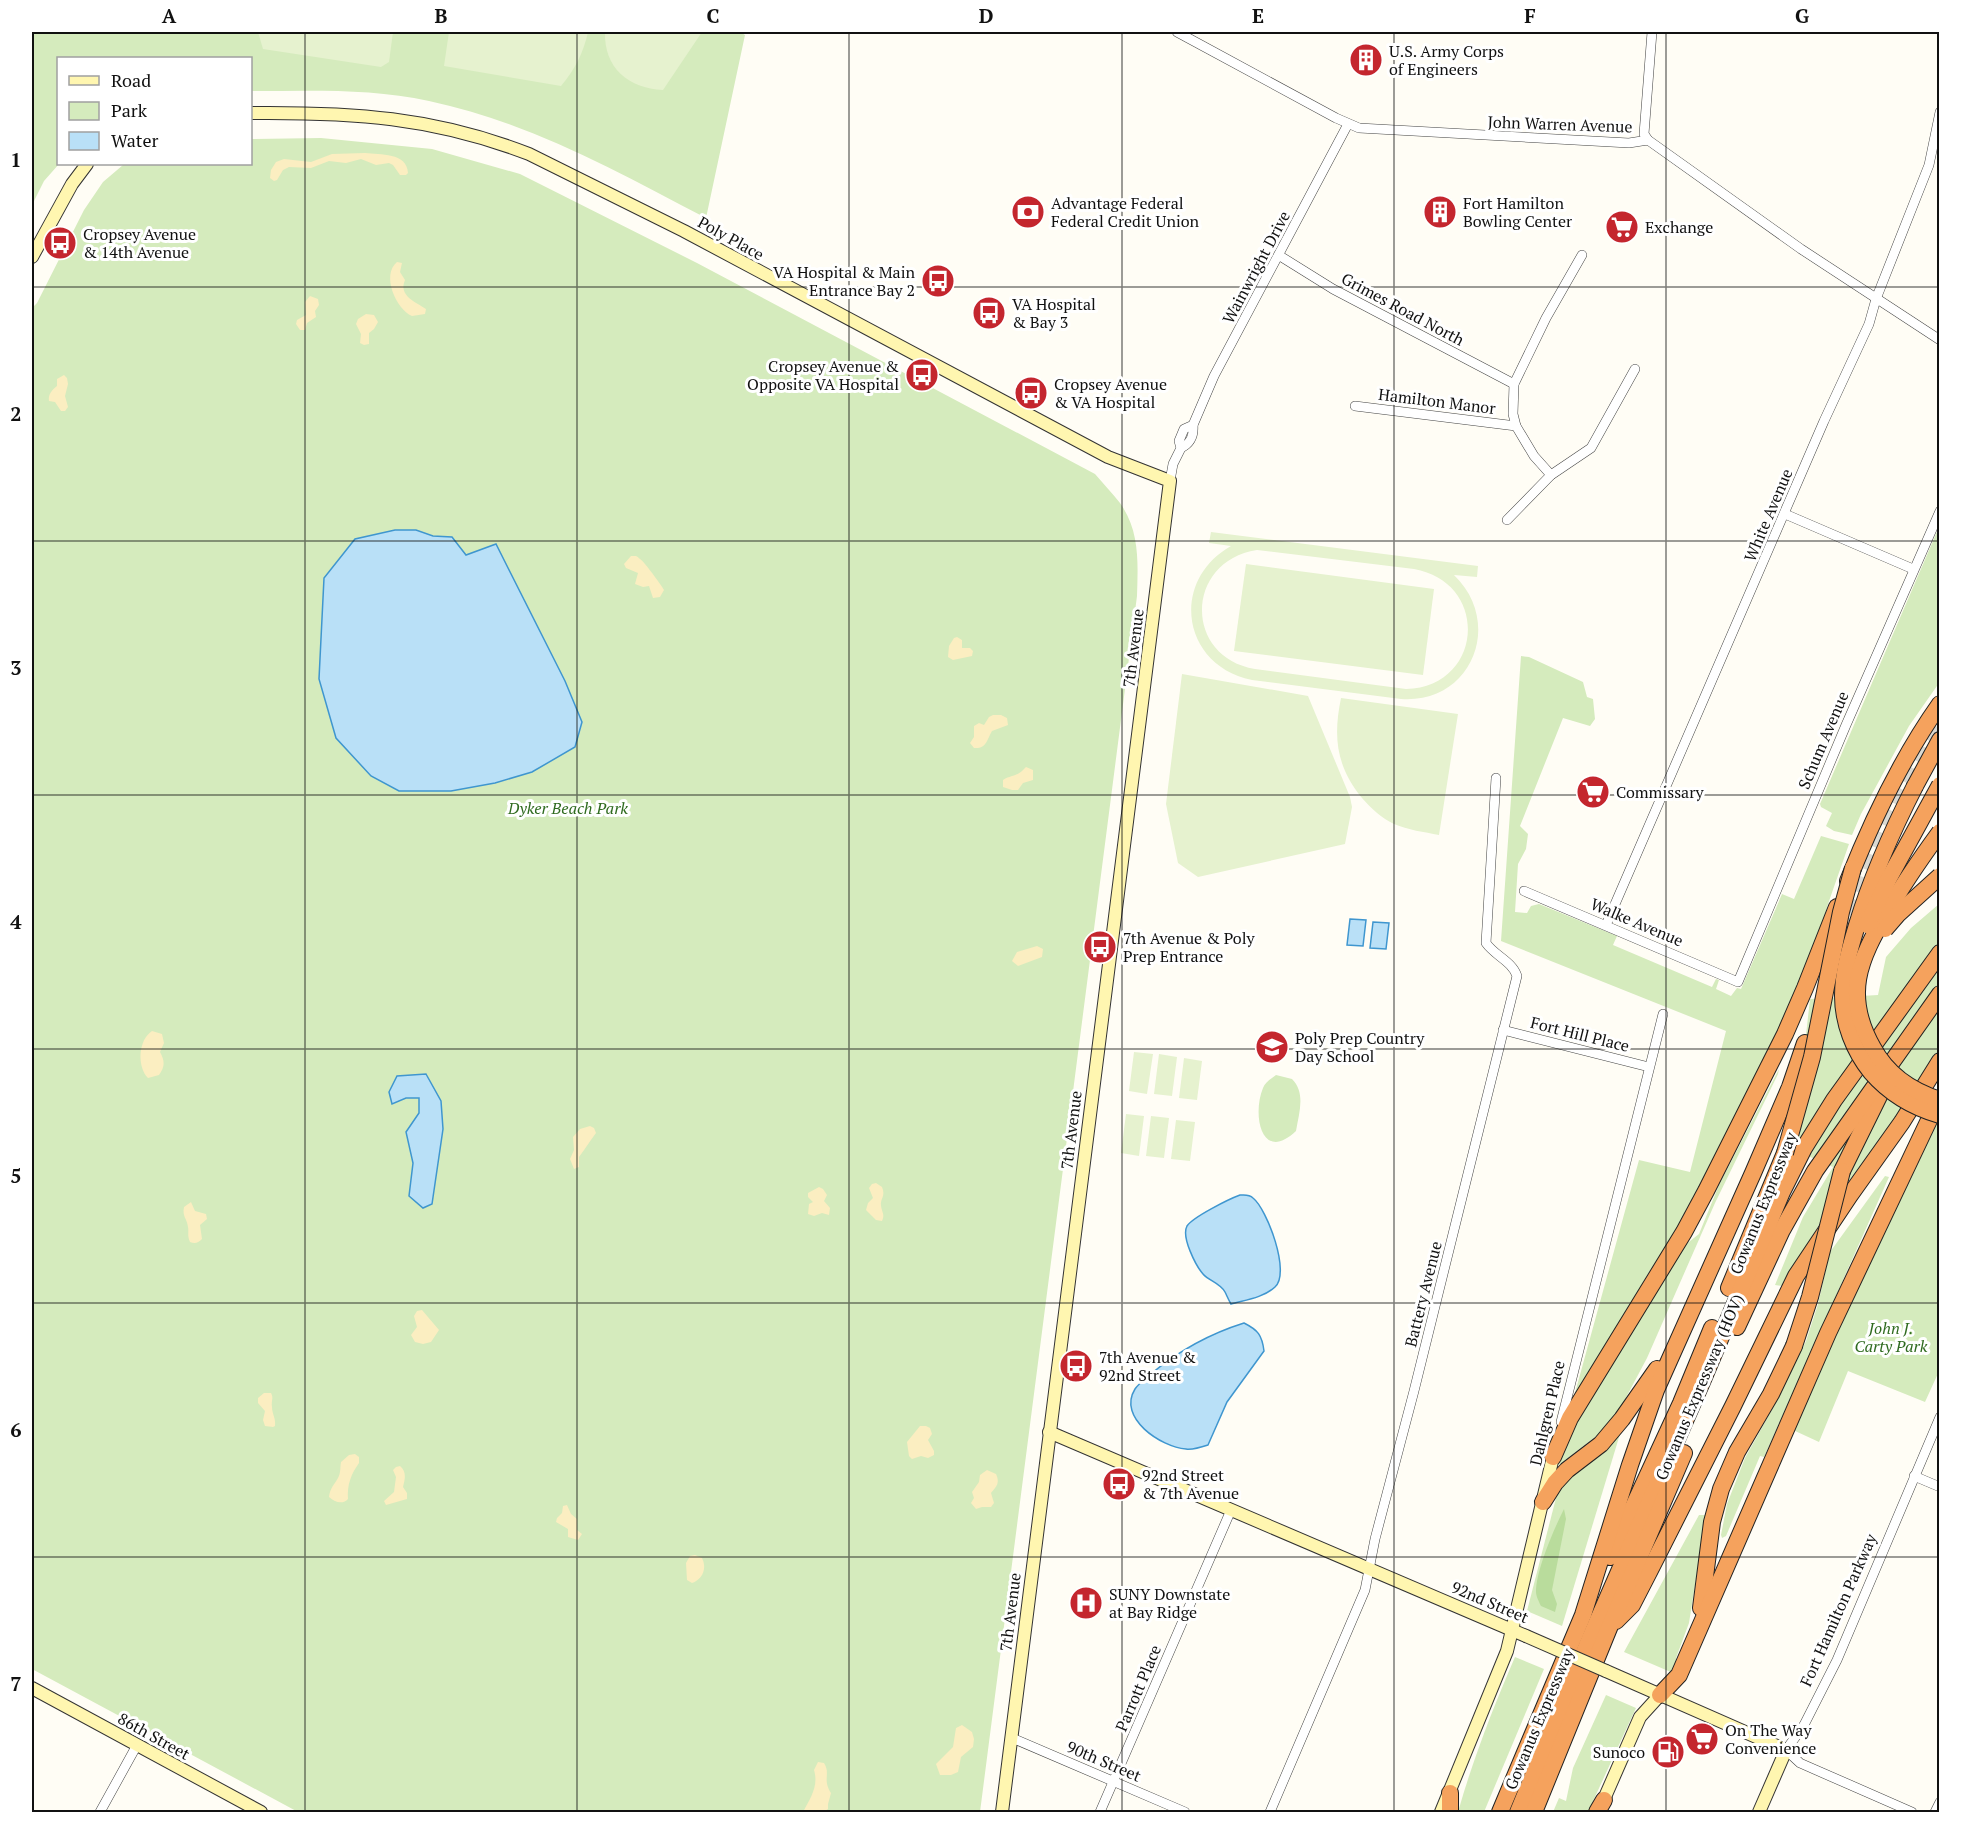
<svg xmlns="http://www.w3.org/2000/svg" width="1971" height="1844" font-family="'PT Serif',serif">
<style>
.green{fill:#d5ebbd}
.forest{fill:#b9dc9c}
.sand{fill:#fbeec1}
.pitch{fill:#e6f2cf;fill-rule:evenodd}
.water{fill:#b9e0f7;stroke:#3f96cf;stroke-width:1.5}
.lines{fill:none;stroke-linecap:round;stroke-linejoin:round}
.highway-tunnel{stroke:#dbdad3;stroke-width:16;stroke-dasharray:16 8;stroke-linecap:butt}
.street-casing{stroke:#444;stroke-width:10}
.secondary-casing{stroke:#333;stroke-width:14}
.highway-casing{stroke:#222;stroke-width:18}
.street{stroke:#fff;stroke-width:9}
.secondary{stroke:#fff6b0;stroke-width:12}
.highway{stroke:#f5a25d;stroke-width:16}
.secondary-bridge-casing{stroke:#333;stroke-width:14;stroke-linecap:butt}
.highway-bridge-casing{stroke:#222;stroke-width:18;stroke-linecap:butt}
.secondary-bridge{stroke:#fff6b0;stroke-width:12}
.highway-bridge{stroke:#f5a25d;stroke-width:16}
.grid{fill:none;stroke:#111;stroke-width:1.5;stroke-opacity:0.55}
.labels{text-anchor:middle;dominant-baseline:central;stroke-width:6;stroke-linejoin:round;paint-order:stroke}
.poi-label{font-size:16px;fill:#111;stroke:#fff;text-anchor:start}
.street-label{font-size:16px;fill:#111;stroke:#fff}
.park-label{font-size:16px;font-style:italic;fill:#2f6b1f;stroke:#fff}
.neatline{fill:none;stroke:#111;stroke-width:2}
.grid-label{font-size:20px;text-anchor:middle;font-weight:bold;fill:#111}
</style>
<rect width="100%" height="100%" fill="#fffdf5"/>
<!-- green -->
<g class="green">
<path d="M32 32H740L745 35 706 218C614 170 532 123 429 101 371 88 310 91 251 91L250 58H58L59 164 44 181 32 205Z"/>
<path d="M321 138 432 149 520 174 697 263 1095 474C1103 483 1112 493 1120 503 1140 531 1138 563 1137 596L980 1812H298L32 1669V308L37 303 84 210 103 182 123 165 126 164H250L251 139Z"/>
<path d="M1939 527V683L1909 726 1861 814 1852 835 1834 831 1826 826 1832 813 1821 807 1820 804Z"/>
<path d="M1521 656 1529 657 1583 682 1587 697 1593 699 1595 719 1590 726 1563 718 1520 826 1528 834 1526 849 1518 864 1515 912 1527 913 1531 906 1539 904 1617 936 1613 945 1712 987 1716 979 1719 980 1716 989 1731 996 1737 988 1741 989 1782 894 1794 899 1821 836 1849 844 1828 904 1813 957 1778 1036 1679 1225 1646 1277 1587 1381 1575 1393 1639 1160 1690 1172 1726 1031 1501 941Z"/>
<path d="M1939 904V1051C1916 1097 1882 1136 1852 1177 1826 1211 1804 1249 1783 1286L1775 1285 1803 1217 1833 1167 1808 1156 1793 1152 1810 999 1878 995 1886 957 1911 928Z"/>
<path d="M1779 1069 1778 1074 1715 1203 1647 1358 1621 1407 1599 1434 1556 1467 1569 1430 1588 1404 1680 1249 1699 1234 1719 1185Z"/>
<path d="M1276 1075 1292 1079C1306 1093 1299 1113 1296 1131 1261 1164 1252 1114 1263 1088 1265 1082 1271 1079 1276 1075Z"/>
<path d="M1939 1110 1940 1369 1925 1402 1848 1371 1819 1442 1793 1430Z"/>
<path d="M1885 1176 1889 1177 1764 1457 1760 1456 1726 1536 1722 1538 1721 1535 1727 1504 1745 1458 1774 1406 1806 1341 1818 1304 1830 1252Z"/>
<path d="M1620 1434 1562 1626 1527 1611 1556 1498 1564 1479Z"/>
<path d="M1699 1515H1706L1689 1623 1676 1658 1677 1665 1673 1673 1624 1652Z"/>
<path d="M1515 1657 1544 1669 1484 1812H1458C1473 1759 1493 1708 1515 1657Z"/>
<path d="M1606 1695 1636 1708 1588 1812H1553L1559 1798 1566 1801 1573 1768Z"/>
</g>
<!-- forest -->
<path class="forest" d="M1564 1509 1566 1519 1552 1590 1557 1604 1555 1612 1541 1606C1539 1602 1536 1596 1536 1592 1536 1570 1554 1529 1564 1509Z"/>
<!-- sand -->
<g class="sand">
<path d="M365 153C380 155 407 152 408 173L406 175H400L393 165 389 163 376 165 361 159 346 163 329 161 311 168 289 167 283 170 277 180 274 181 270 178 271 170 276 162 284 159 311 162 332 154Z"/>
<path d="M397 262 402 263 400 272 405 280C398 296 416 302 426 309L425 314 412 316C396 309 381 275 397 262Z"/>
<path d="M310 296 318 299 319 305 315 311 316 317 307 323 305 330H300L296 324 297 320 306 315 305 302Z"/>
<path d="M366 314 374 315 378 322 374 329 369 333V344L364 345 360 343 361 334 356 324 358 319Z"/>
<path d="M64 375 67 378 68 384 65 396 68 407 65 411H61L55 402 49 401C48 394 52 390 57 386V379Z"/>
<path d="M631 556C636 556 636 555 640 559 644 561 662 586 664 590L660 597 653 598 649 586 643 587 635 584 638 573 626 568 624 564Z"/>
<path d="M957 637 962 640V648H970L973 651 972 656 953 660 948 657 949 646 954 638Z"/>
<path d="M993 715H1001L1007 718 1008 725 992 731C987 739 987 749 974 748L970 743 974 737V726L979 723 984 725 989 717Z"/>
<path d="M1026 767 1033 770V780L1023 783 1018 790H1012L1003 787V780C1013 774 1016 778 1026 767Z"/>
<path d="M1037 946 1043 949 1042 957 1018 966 1012 961 1017 952Z"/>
<path d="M152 1031 162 1034 164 1043 160 1052C165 1061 165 1067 159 1075L148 1078C137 1067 138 1040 152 1031Z"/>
<path d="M590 1126 594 1128 596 1133C590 1141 585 1149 579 1157V1167L574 1169 570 1159 574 1150 573 1137 580 1129Z"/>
<path d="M876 1183 882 1187C886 1197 880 1198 881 1206 882 1213 885 1214 882 1221L876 1220 866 1210 868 1203 873 1198 869 1188 872 1184Z"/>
<path d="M819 1187 823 1189 827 1195 824 1201 830 1208 829 1215 822 1213 814 1216 808 1214 809 1204 813 1202 808 1197V1193Z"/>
<path d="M191 1202 195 1211 206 1214 207 1219 200 1225 202 1239C198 1243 195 1244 190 1242 187 1236 189 1232 188 1227 187 1218 182 1217 184 1207Z"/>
<path d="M422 1310 439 1330 431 1342 423 1344 415 1342 411 1335 417 1327 414 1316 417 1311Z"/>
<path d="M264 1393H271C274 1399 271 1400 272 1407 272 1414 276 1418 275 1426L273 1427 265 1426 263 1420 265 1411 258 1403V1398Z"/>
<path d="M920 1426H926L930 1428 932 1434 928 1440 934 1451V1455L928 1458 921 1456 912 1459 909 1456 907 1442Z"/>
<path d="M355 1454 359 1457V1463C351 1474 347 1485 348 1499 343 1505 334 1502 329 1497 330 1488 334 1485 338 1478 341 1473 340 1467 341 1462L349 1455Z"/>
<path d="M400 1466C407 1472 405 1479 403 1487L407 1493V1499L386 1505 384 1501 394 1492 396 1477 393 1470 396 1467Z"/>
<path d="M987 1470 996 1474C1000 1483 997 1486 991 1493L994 1503 991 1507H982L976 1509 971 1503 974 1498 972 1492 979 1482 980 1475Z"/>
<path d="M567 1505 571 1514 577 1519V1530L582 1534 578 1540 568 1537V1529L556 1522 557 1518 562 1513 563 1506Z"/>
<path d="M695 1555 702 1558C707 1568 703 1579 692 1583L687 1580 686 1563 690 1556Z"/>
<path d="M962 1725 972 1732 974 1739 973 1747 961 1757 958 1772 951 1775H940L936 1764 953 1747 956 1728Z"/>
<path d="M818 1762 824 1763C831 1774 822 1779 831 1793L828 1804V1809L824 1812H803C810 1799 819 1786 814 1770Z"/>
</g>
<!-- pitch -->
<g class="pitch">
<path d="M258 32H393L389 62 381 67 263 49Z"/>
<path d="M449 32H588C583 54 575 69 561 86L444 66Z"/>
<path d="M605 32H702L663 90C628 88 604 68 605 32Z"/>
<path d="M1211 532 1478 566 1477 577 1454 575C1504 623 1472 704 1401 699L1252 680C1182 666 1169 581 1231 546L1209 543ZM1257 550 1414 569C1491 583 1483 687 1406 689L1255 669C1183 657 1185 561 1257 550Z"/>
<path d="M1246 564 1434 589 1423 675 1234 651Z"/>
<path d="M1182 674 1308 696 1350 797 1352 807 1345 844 1198 877 1178 863 1166 804Z"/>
<path d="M1341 698 1458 714 1439 835C1424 832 1408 830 1394 824 1381 818 1371 808 1362 798 1336 766 1333 737 1341 698Z"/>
<path d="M1134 1052 1153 1054 1147 1094 1129 1091Z"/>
<path d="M1159 1054 1177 1057 1172 1096 1154 1094Z"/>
<path d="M1184 1058 1202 1061 1197 1100 1179 1098Z"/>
<path d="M1126 1114 1144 1116 1139 1156 1121 1153Z"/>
<path d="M1151 1116 1169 1118 1164 1158 1146 1156Z"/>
<path d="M1176 1120 1195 1122 1190 1161 1171 1159Z"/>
</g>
<!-- water -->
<g class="water">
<path d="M395 530H416L433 536 452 537 466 555 496 544 565 681 582 722 575 747 532 772 495 783 451 791H399L371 776 336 738 319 679 324 578 355 539Z"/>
<path d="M1350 919 1366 920 1363 946 1347 945Z"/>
<path d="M1373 922 1389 923 1386 949 1370 948Z"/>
<path d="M426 1074 441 1101 443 1129 432 1204 423 1208 409 1196 413 1163 406 1132 419 1113V1098H406L392 1104 389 1092 397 1076Z"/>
<path d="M1240 1195C1245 1195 1249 1194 1253 1198 1267 1209 1291 1273 1275 1287 1263 1298 1245 1300 1231 1304 1228 1299 1227 1296 1225 1292 1220 1283 1209 1281 1203 1274 1196 1266 1181 1237 1187 1226 1193 1217 1229 1199 1240 1195Z"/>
<path d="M1244 1323C1258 1330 1262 1335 1264 1351L1227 1402 1208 1445C1202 1447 1192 1450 1186 1449 1161 1447 1117 1418 1135 1389 1139 1383 1147 1378 1152 1373 1180 1350 1209 1334 1244 1323Z"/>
</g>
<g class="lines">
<!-- highway-tunnel -->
<path class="highway-tunnel" d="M1841 937C1867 861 1895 787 1940 719"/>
<!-- street casing -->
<g class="street-casing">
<g id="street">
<path d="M1177 32 1336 118 1359 128 1629 143 1648 140 1801 249 1940 340"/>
<path d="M1648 140 1644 134 1652 32"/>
<path d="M1280 256 1333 289 1514 384"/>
<path d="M1355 406 1516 426"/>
<path d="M1181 448C1191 443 1194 436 1193 425L1214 376 1348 124"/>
<path d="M1551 475 1534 456 1516 426 1513 414 1514 384 1546 318 1582 255"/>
<path d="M1170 481 1173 464 1181 448 1179 441 1184 429 1193 425"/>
<path d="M1785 514 1913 569"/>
<path d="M1507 520 1551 475 1591 448 1635 369"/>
<path d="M1524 891 1738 982 1846 725 1940 511"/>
<path d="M1606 925 1824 421 1869 324 1876 299 1929 165 1940 112"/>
<path d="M1503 1030 1649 1067"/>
<path d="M1561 1422 1663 1014"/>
<path d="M1914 1476 1940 1487"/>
<path d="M1012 1738 1185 1812"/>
<path d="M100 1812 137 1745"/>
<path d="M1100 1812 1231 1510"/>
<path d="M1270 1812 1365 1590 1375 1539 1414 1391 1517 976C1512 961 1495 956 1486 943L1496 778"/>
<path d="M1912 1812 1800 1763 1786 1750 1804 1725 1837 1660 1940 1417"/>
<path d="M1935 1812 1940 1802"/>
</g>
</g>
<!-- secondary casing -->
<g class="secondary-casing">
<g id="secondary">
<path d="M250 113C352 112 434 117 529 154L684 231 1108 457 1170 481 1002 1812"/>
<path d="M32 257 72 184 87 164"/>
<path d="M1049 1432 1526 1636"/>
<path d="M1606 1671 1786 1750 1759 1812"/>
<path d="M32 1688 261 1812"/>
<path d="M1601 1806 1640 1717 1660 1695"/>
<path d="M1441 1812 1507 1651 1553 1457"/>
</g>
</g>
<!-- highway casing -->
<g class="highway-casing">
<g id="highway">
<path d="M1915 786 1940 740"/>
<path d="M1848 881C1873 818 1901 759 1940 704"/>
<path d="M1842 1171 1880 1094"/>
<path d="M1729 1288 1785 1153"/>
<path d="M1737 1327 1782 1230 1815 1171 1940 994"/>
<path d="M1553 1457 1570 1418 1684 1232 1706 1191 1785 1034 1805 988 1837 907"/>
<path d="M1543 1502 1555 1483 1567 1470 1601 1444 1622 1419 1657 1369"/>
<path d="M1610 1557 1681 1403 1712 1328"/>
<path d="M1701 1608 1712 1522 1721 1489 1737 1452 1771 1394 1794 1346"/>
<path d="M1616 1621 1632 1605 1649 1572 1733 1406 1796 1276 1850 1195 1902 1122 1940 1061"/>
<path d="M1660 1695 1679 1675 1828 1333 1939 1099"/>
<path d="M1450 1812V1793"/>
<path d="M1500 1812 1583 1615 1630 1465 1656 1390 1753 1173 1790 1087 1805 1043"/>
<path d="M1518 1812 1590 1638 1702 1382 1782 1192 1804 1148 1834 1100 1940 953"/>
<path d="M1534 1812 1609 1628 1684 1453"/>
<path d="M1597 1812 1604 1800"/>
</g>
</g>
<!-- street -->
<use href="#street" class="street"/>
<!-- secondary -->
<use href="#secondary" class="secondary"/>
<!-- highway -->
<use href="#highway" class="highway"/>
<!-- secondary-bridge casing -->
<g class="secondary-bridge-casing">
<path id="secondary-bridge" d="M1526 1636 1606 1671"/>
</g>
<!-- highway-bridge casing -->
<g class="highway-bridge-casing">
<g id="highway-bridge">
<path d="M1915 786C1892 831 1872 876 1857 925 1850 948 1843 971 1843 996 1843 1023 1854 1051 1871 1072 1890 1094 1912 1107 1940 1115"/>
<path d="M1940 832C1921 858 1903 884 1887 912 1859 960 1843 995 1873 1048 1887 1074 1911 1091 1940 1100"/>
<path d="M1867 925 1888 880 1940 785"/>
<path d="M1885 929 1898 914 1940 876"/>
<path d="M1785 1153 1812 1057 1841 912 1853 868"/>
<path d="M1794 1346 1810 1297 1842 1171"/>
</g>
</g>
<!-- secondary-bridge -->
<use href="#secondary-bridge" class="secondary-bridge"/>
<!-- highway-bridge -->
<use href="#highway-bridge" class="highway-bridge"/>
</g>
<!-- grid -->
<path class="grid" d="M305 32V1812M577 32V1812M849 32V1812M1122 32V1812M1394 32V1812M1666 32V1812M32 287H1940M32 541H1940M32 795H1940M32 1049H1940M32 1303H1940M32 1557H1940"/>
<!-- icons -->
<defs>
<g id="building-disc" transform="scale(1.725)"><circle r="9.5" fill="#c4262e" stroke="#fff"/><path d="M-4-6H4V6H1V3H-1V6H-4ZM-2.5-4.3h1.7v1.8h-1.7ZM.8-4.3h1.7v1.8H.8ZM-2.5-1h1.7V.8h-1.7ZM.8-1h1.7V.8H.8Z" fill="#fff"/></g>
<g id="bank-disc" transform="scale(1.725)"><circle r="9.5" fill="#c4262e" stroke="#fff"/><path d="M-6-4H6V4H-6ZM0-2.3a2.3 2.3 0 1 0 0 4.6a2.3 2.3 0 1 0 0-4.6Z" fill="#fff"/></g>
<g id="supermarket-disc" transform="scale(1.725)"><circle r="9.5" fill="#c4262e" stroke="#fff"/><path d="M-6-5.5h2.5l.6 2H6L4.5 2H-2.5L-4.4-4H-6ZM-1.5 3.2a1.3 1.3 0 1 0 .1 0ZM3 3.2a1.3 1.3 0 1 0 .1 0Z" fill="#fff"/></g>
<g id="bus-disc" transform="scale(1.725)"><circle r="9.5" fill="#c4262e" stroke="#fff"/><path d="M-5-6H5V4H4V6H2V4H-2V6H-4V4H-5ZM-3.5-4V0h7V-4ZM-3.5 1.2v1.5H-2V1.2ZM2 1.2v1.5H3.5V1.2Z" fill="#fff"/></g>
<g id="school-disc" transform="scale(1.725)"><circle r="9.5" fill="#c4262e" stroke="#fff"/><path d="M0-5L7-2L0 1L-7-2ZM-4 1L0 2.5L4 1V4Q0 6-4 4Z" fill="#fff"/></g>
<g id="hospital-disc" transform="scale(1.725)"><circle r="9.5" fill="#c4262e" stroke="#fff"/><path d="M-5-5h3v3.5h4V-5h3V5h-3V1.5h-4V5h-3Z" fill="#fff"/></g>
<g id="fuel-disc" transform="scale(1.725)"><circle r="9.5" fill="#c4262e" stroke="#fff"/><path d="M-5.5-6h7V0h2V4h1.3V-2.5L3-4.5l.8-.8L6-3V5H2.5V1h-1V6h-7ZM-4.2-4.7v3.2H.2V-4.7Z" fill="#fff"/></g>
</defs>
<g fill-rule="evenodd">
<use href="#building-disc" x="1366" y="60"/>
<use href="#bank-disc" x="1028" y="212"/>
<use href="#building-disc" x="1440" y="212"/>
<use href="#supermarket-disc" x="1622" y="227"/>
<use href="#bus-disc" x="60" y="243"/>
<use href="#bus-disc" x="938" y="281"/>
<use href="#bus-disc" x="989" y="313"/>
<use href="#bus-disc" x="922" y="375"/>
<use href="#bus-disc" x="1031" y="393"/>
<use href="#supermarket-disc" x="1593" y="792"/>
<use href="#bus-disc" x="1100" y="947"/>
<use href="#school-disc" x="1272" y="1047"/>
<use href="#bus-disc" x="1076" y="1366"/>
<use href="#bus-disc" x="1119" y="1484"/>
<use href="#hospital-disc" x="1086" y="1603"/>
<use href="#supermarket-disc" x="1702" y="1739"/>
<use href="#fuel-disc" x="1668" y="1752"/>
</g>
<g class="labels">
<!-- poi labels -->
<g class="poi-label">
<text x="1389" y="51">U.S. Army Corps<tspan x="1389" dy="18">of Engineers</tspan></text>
<text x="1051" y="203">Advantage Federal<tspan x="1051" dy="18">Federal Credit Union</tspan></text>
<text x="1463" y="203">Fort Hamilton<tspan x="1463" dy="18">Bowling Center</tspan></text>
<text x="1645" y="227">Exchange</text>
<text x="83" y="234">Cropsey Avenue<tspan x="83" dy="18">&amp; 14th Avenue</tspan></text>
<text x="915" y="272" text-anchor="end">VA Hospital &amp; Main<tspan x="915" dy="18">Entrance Bay 2</tspan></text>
<text x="1012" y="304">VA Hospital<tspan x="1012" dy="18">&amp; Bay 3</tspan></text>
<text x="899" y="366" text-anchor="end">Cropsey Avenue &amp;<tspan x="899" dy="18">Opposite VA Hospital</tspan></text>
<text x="1054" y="384">Cropsey Avenue<tspan x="1054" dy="18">&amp; VA Hospital</tspan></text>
<text x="1616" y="792">Commissary</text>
<text x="1123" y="938">7th Avenue &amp; Poly<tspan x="1123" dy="18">Prep Entrance</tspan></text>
<text x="1295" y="1038">Poly Prep Country<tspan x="1295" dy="18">Day School</tspan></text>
<text x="1099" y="1357">7th Avenue &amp;<tspan x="1099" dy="18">92nd Street</tspan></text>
<text x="1142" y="1475">92nd Street<tspan x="1142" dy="18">&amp; 7th Avenue</tspan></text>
<text x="1109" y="1594">SUNY Downstate<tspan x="1109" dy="18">at Bay Ridge</tspan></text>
<text x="1725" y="1730">On The Way<tspan x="1725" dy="18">Convenience</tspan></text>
<text x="1645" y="1752" text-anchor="end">Sunoco</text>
</g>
<!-- street labels -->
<g class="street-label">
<text transform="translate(1560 124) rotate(2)">John Warren Avenue</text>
<text transform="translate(731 238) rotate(29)">Poly Place</text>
<text transform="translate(1256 267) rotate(-62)">Wainwright Drive</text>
<text transform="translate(1403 309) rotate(28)">Grimes Road North</text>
<text transform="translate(1437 401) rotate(7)">Hamilton Manor</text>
<text transform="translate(1768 515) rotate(-67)">White Avenue</text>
<text transform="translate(1133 648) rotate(-83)">7th Avenue</text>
<text transform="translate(1823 740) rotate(-67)">Schum Avenue</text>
<text transform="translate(1637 922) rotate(23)">Walke Avenue</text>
<text transform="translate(1580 1034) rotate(14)">Fort Hill Place</text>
<text transform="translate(1071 1130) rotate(-83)">7th Avenue</text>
<text transform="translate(1763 1203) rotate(-68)">Gowanus Expressway</text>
<text transform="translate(1423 1294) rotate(-76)">Battery Avenue</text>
<text transform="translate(1699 1387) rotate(-67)">Gowanus Expressway (HOV)</text>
<text transform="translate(1547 1413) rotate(-77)">Dahlgren Place</text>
<text transform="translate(1490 1602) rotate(23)">92nd Street</text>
<text transform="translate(1838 1610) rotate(-66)">Fort Hamilton Parkway</text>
<text transform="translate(1010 1612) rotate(-83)">7th Avenue</text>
<text transform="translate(1138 1688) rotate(-67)">Parrott Place</text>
<text transform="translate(1539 1719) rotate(-67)">Gowanus Expressway</text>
<text transform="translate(154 1736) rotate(29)">86th Street</text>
<text transform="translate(1104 1761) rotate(23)">90th Street</text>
</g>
<!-- park labels -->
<g class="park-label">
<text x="568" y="808">Dyker Beach Park</text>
<text x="1891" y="1328">John J.<tspan x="1891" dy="18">Carty Park</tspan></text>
</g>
</g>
<!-- border -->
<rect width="1971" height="1844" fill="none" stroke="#ffffff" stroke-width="66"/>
<!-- legend -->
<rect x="57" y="57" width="195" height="108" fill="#ffffff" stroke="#a0a0a0" stroke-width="1.5"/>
<rect x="69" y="76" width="30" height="9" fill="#fff6b0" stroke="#a0a0a0" stroke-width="1.5"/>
<text x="111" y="87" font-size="18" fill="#111111">Road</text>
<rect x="69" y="102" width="30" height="18" fill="#d5ebbd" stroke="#a0a0a0" stroke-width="1.5"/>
<text x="111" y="117" font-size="18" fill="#111111">Park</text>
<rect x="69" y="132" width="30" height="18" fill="#b9e0f7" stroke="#a0a0a0" stroke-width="1.5"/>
<text x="111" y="147" font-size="18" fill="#111111">Water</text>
<rect x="33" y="33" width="1905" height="1778" class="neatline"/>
<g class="grid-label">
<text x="169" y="23">A</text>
<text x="441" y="23">B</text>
<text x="713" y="23">C</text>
<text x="986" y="23">D</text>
<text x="1258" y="23">E</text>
<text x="1530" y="23">F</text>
<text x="1802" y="23">G</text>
<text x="16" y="167">1</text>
<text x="16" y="421">2</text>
<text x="16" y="675">3</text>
<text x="16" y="929">4</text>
<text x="16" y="1183">5</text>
<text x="16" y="1437">6</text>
<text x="16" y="1691">7</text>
</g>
</svg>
